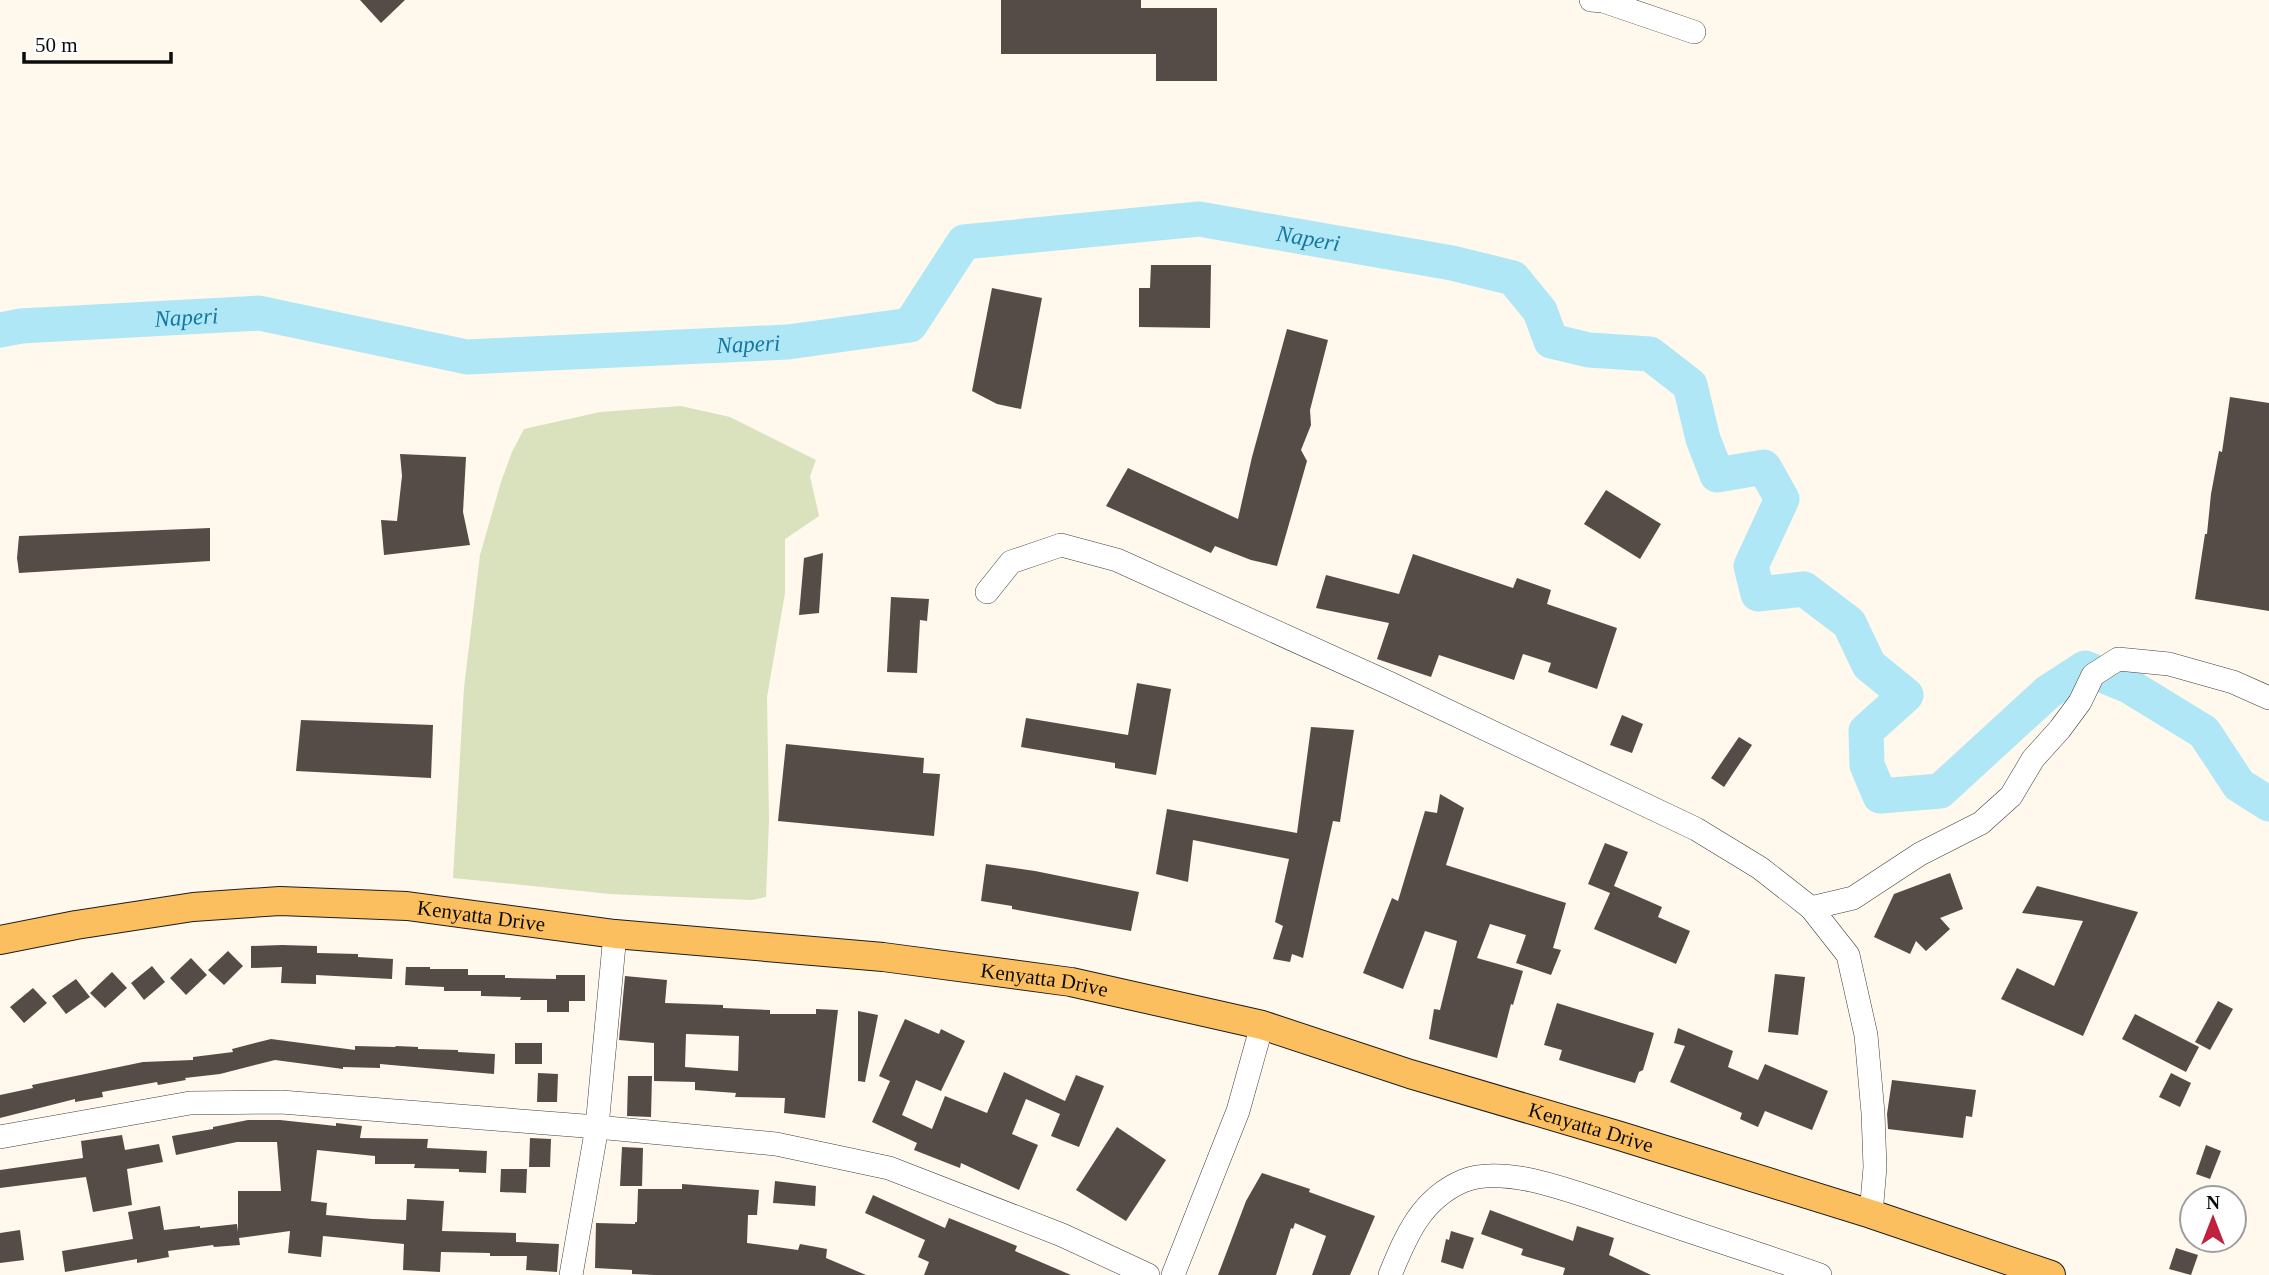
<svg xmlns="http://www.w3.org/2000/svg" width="2269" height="1275" font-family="Georgia,serif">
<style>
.cemetery{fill:#dae1bd}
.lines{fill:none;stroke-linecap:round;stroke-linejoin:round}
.river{stroke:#afe7f7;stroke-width:35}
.building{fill:#554c48;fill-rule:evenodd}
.minor-casing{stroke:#3f3f3f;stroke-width:24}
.major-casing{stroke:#1d1d1d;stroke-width:30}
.minor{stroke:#fff;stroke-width:23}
.major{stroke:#fcbf5f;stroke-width:28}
.labels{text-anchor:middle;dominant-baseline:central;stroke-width:7;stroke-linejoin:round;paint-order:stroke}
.street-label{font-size:21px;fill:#0c0c0c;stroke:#fff}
.water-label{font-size:23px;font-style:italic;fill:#1377a0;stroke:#fff}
</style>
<rect width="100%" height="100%" fill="#fff8ec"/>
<!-- cemetery -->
<path class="cemetery" d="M681 406 730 417 816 460 810 476 819 516 785 539V593L767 697 769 820 766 897 752 900 610 894 453 878 464 688 480 555 501 482 512 452 524 429 600 412Z"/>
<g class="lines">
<!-- river -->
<path class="river" id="s1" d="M0 330 21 326 259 313 467 357 788 342 910 325 964 242 1199 219 1452 263 1513 278 1540 311 1551 341 1589 350 1650 354 1690 385 1703 439 1717 475 1764 467 1782 499 1751 566 1758 594 1804 589 1849 623 1869 665 1906 695 1866 731 1867 765 1880 796 1940 791 2048 692 2085 668 2129 686 2204 732 2239 785 2269 804"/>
</g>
<!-- building -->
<g class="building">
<path d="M360 0H405L381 23Z"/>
<path d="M1001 0H1141V8H1217V81H1156V54H1001Z"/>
<path d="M1151 265H1211L1210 328 1139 327V288H1150Z"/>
<path d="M992 288 1042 298 1021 409 997 404 972 391Z"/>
<path d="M1287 329 1328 340 1310 410 1311 425 1301 450 1307 461 1277 566 1251 560 1215 546 1211 553 1106 506 1128 468 1238 519 1252 457Z"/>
<path d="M2230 397 2269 403V611L2195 599 2205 534H2207L2211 494 2219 451 2222 452Z"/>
<path d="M400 454 466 457 463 512 470 545 384 555 381 520 397 521 402 476Z"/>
<path d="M1606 490 1661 524 1640 559 1584 524Z"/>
<path d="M210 528V561L19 573 17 558 19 536Z"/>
<path d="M823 553 819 613 799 615 804 558Z"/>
<path d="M1413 554 1513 588 1517 578 1551 590 1547 604 1617 628 1597 689 1548 672 1551 663 1523 654 1514 680 1439 655 1431 677 1377 659 1389 623 1316 608 1326 575 1399 594Z"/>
<path d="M891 597 929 599 927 621 920 620 917 673 887 672Z"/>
<path d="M1137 683 1171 689 1156 775 1115 768V763L1021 747 1026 718 1128 735Z"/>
<path d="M1622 715 1643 724 1632 753 1610 745Z"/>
<path d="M301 720 433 725 431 778 296 771Z"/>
<path d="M1311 727 1354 730 1340 822 1333 821 1303 958 1292 954 1290 962 1273 959 1283 926 1275 922 1289 859 1193 840 1188 882 1156 874 1167 809 1297 833Z"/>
<path d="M1739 737 1752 745 1724 787 1711 778Z"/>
<path d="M786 744 924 758 923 773 940 774 934 836 778 821Z"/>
<path d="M1440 794 1464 808 1446 865 1566 903 1553 948 1561 950 1551 975 1516 963 1526 935 1490 924 1477 958 1523 971 1513 1005 1511 1004 1497 1058 1429 1039 1434 1009 1440 1010 1457 941 1425 931 1403 989 1363 973 1392 898 1398 901 1425 811 1437 813Z"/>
<path d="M1605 843 1628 852 1614 886 1662 907 1658 917 1690 931 1676 964 1594 929 1610 893 1588 884Z"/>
<path d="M986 864 1035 871 1139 892 1131 931 1012 909V906L981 901Z"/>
<path d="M1950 873 1963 909 1940 918 1950 929 1926 951 1916 941 1910 954 1874 937 1894 894Z"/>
<path d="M2037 886 2138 912 2083 1036 2001 999 2017 968 2054 986 2083 921 2022 913Z"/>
<path d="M282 945 317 946V953L358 954V957L393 959 392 979 316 975V984L281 983 282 967 251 968V946Z"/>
<path d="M228 951 243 966 224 985 208 970Z"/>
<path d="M191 958 207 975 186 995 170 978Z"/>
<path d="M152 966 165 982 144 1000 131 983Z"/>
<path d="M406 967H430V969H468V975H505V978L556 979V975H585V1001H569V1012H547V1000H520L521 997 481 996V991H444V987L405 985Z"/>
<path d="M112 972 127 988 105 1008 90 993Z"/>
<path d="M1775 974 1805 977 1798 1035 1768 1032Z"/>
<path d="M625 976 667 980 665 1003 723 1005V1008L770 1010V1014H816V1009L838 1010 825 1118 784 1113 785 1098 735 1097 736 1093 695 1090V1082L654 1081V1043L619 1040ZM686 1034 739 1036 738 1071 685 1067Z"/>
<path d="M76 979 90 997 66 1014 52 996Z"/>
<path d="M33 988 47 1003 24 1023 10 1007Z"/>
<path d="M2218 1001 2233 1009 2210 1050 2195 1042Z"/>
<path d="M1557 1003 1654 1033 1643 1070 1639 1072 1635 1083 1559 1060 1562 1050 1544 1045Z"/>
<path d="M858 1011 878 1015 865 1082 858 1081Z"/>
<path d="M2135 1014 2199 1047 2186 1072 2122 1039Z"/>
<path d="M905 1019 939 1034 941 1029 965 1041 941 1091 916 1080 902 1115 932 1129 945 1096 987 1113 1004 1072 1065 1101 1076 1075 1104 1086 1079 1147 1051 1136 1060 1114 1026 1099 1012 1134 1038 1145 1019 1190 961 1163 960 1168 914 1150 917 1143 872 1122 890 1081 879 1076Z"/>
<path d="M1678 1028 1733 1051 1728 1067 1758 1080 1765 1064 1828 1091 1812 1130 1765 1111 1758 1127 1740 1119 1742 1113 1670 1082 1685 1046 1674 1043Z"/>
<path d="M271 1039 355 1050V1046L395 1047 396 1046 418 1047V1049L458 1050V1052L495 1054 494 1074 380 1064V1068L343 1067V1069L275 1060 220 1074 185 1078 186 1080 158 1085 157 1082 102 1092 103 1097 75 1102V1099L0 1118V1095L33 1088 32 1085 143 1062 193 1060V1057L233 1052 232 1049Z"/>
<rect x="515" y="1043" width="27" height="21"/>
<path d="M538 1073 558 1074 557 1102H537Z"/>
<path d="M2171 1073 2191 1083 2180 1107 2159 1097Z"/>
<path d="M628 1076H652L651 1117 627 1116Z"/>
<path d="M1892 1080 1976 1090 1972 1117 1966 1116 1963 1138 1888 1129 1887 1114Z"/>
<path d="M248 1120H280L336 1126V1123L362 1126 360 1138 428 1139 427 1148 487 1151 486 1173 459 1172V1169L414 1168 415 1164H375V1156L317 1150 311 1201 327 1203 326 1215 372 1219 406 1220 407 1199 444 1201 442 1231 516 1233V1242L559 1244 557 1272 526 1270 527 1256H490V1253L441 1252 440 1272 403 1270 404 1244 323 1236 321 1257 288 1253 290 1231 239 1238 240 1245 214 1247 213 1245 168 1251 169 1257 137 1263V1259L65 1272 62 1251 133 1239 128 1212 160 1206 164 1230 200 1226V1228L237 1224 238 1232V1191H281L277 1142H237L176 1155 172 1136 213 1129V1127Z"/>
<path d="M1117 1127 1166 1160 1126 1221 1076 1190Z"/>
<path d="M122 1135 125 1150 159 1144 163 1162 127 1169 132 1205 93 1212 86 1177 0 1188V1170L83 1158 81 1141Z"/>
<path d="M530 1138 551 1139 550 1167H529Z"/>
<path d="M2206 1145 2221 1151 2210 1179 2196 1174Z"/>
<path d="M622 1147 643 1148 642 1186H620Z"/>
<path d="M501 1169H527L526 1193 500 1192Z"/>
<path d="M1262 1173 1310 1189 1309 1192 1375 1216 1350 1275H1312L1326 1236 1295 1223 1293 1229 1291 1228 1276 1275H1218L1246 1201Z"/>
<path d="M775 1181 816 1186 815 1206 773 1203Z"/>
<path d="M682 1184 759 1190 757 1215H748L747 1243 798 1250 800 1244 827 1249 826 1258 866 1275H654L632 1274V1270L595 1268 596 1223 635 1224V1222H637L638 1189H682Z"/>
<path d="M873 1195 945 1228 949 1218 1017 1246 1015 1251 1071 1275H924L929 1262 918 1257 925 1240 865 1213Z"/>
<path d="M1490 1210 1573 1241 1577 1226 1614 1238 1609 1255 1651 1275H1563L1565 1268 1521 1255 1523 1249 1481 1234Z"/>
<path d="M20 1230 24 1260 0 1263V1233Z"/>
<path d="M1451 1231 1474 1238 1463 1269 1441 1262 1446 1239 1449 1240Z"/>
<path d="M2176 1248 2198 1255 2191 1275 2169 1269Z"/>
</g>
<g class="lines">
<!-- minor casing -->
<g class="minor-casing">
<g id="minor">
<path d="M1591 0 1603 1 1694 32"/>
<path d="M987 592 1011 562 1061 545 1117 560 1391 684 1696 829 1760 868 1811 908 1848 955 1866 1035 1873 1113 1875 1167 1871 1214"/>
<path d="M1811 908 1853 898 1920 854 1981 823 2011 796 2033 759 2060 729 2080 702 2093 675 2118 659 2169 664 2233 682 2269 698"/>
<path d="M0 1137 190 1103 281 1102 597 1127 776 1144 889 1168 1062 1235 1148 1275"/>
<path d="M571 1275 597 1127 615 934"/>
<path d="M1173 1275 1238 1111 1262 1025"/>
<path d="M1390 1275C1406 1236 1421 1199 1463 1181 1482 1173 1511 1176 1531 1180 1571 1189 1609 1204 1648 1217 1705 1237 1763 1255 1820 1275"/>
</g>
</g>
<!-- major casing -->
<g class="major-casing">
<g id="major">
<path id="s2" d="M0 940 76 925 193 907 280 901 407 906 615 934 883 957 1071 982 1262 1025 1410 1074 1620 1136 1871 1214 2051 1275"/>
</g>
</g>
<!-- minor -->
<use href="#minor" class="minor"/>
<!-- major -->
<use href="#major" class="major"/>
</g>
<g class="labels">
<!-- street labels -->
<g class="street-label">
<text stroke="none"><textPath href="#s2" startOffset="485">Kenyatta Drive</textPath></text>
<text stroke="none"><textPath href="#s2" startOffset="1052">Kenyatta Drive</textPath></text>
<text stroke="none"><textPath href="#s2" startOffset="1619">Kenyatta Drive</textPath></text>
</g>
<!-- water labels -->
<g class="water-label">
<text stroke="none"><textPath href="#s1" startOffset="1363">Naperi</textPath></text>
<text stroke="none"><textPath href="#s1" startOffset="187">Naperi</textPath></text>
<text stroke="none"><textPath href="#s1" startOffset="754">Naperi</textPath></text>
</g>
</g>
<!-- north arrow -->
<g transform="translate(2213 1219)"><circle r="33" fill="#ffffff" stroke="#9e9e9e" stroke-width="2"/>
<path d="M0-5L12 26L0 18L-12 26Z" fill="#bf213f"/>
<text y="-10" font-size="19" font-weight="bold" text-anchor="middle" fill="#0c0c0c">N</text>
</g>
<!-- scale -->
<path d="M24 52v10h147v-10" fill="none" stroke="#0c0c0c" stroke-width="3.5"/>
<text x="35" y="52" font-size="21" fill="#0c0c0c" stroke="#ffffff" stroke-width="5" paint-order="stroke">50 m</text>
</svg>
